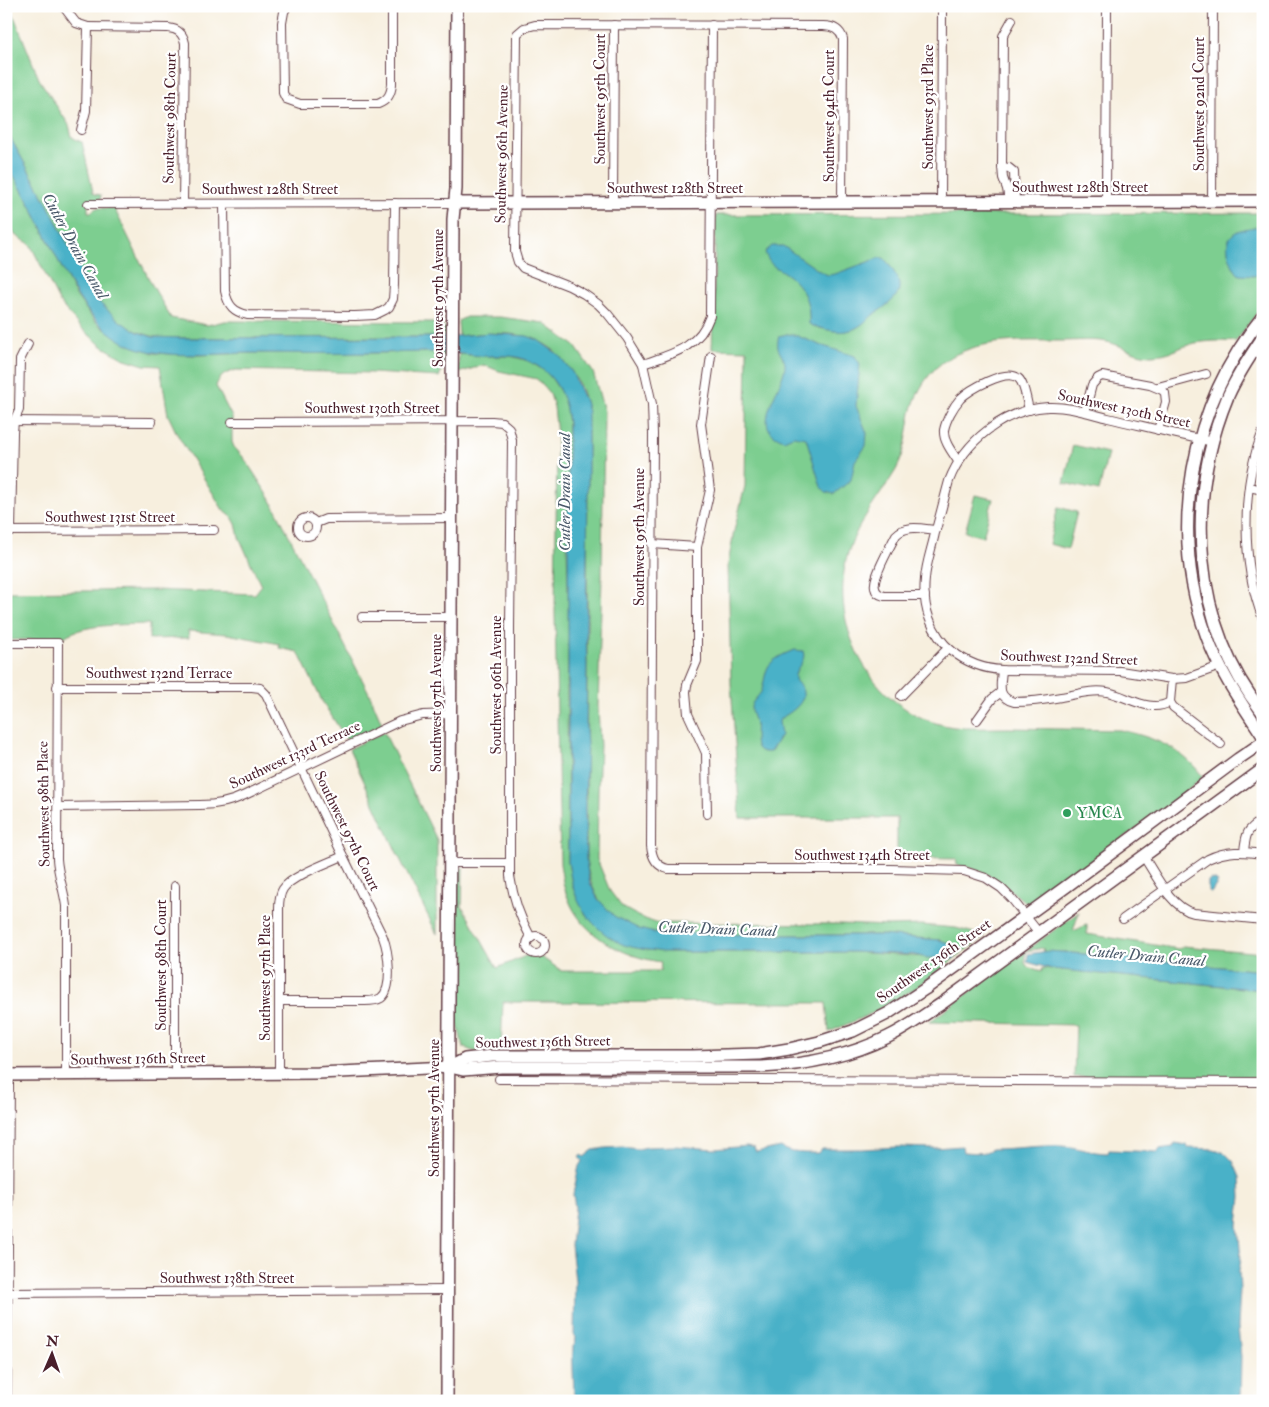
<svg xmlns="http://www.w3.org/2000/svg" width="1269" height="1407" font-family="'IM FELL Double Pica',serif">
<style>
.green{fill:#7dce90;stroke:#64765e}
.water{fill:#4ab1c8;stroke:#4a687a}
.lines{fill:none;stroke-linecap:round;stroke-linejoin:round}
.street-casing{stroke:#643e46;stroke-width:10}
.secondary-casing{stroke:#643e46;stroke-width:14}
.street{stroke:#fff;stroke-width:8}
.secondary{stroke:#fff;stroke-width:11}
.leisure-dot{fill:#2e9e5b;stroke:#fff;stroke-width:2}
.labels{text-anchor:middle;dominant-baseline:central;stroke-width:4.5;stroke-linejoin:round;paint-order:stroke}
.street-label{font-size:15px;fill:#4a1f2b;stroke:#fff}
.leisure-label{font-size:15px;fill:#27864d;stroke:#fff;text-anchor:start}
.water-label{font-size:16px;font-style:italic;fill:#4a596a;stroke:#fff}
</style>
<rect width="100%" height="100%" fill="#fff"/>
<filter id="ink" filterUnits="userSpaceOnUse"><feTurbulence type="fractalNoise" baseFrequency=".02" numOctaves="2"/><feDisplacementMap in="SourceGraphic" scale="10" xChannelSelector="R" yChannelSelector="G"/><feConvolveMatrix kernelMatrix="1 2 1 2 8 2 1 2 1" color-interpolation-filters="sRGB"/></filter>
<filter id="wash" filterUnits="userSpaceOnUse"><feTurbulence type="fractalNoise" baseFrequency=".0096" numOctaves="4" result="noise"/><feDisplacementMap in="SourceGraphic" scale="20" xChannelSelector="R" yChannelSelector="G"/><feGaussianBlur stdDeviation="1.12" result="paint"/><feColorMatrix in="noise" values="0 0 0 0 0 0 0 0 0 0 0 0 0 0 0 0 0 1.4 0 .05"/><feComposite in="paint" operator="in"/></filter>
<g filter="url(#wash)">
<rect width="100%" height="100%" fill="#f7efde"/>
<!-- green -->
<g class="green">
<path d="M6 6H10L39 79 69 125 72 137 79 141 82 142 93 192 95 194 101 195 100 200H88V212H91L96 208H114L151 283 171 318 207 325 225 321 439 322 446 329V337L163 338C132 334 111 319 93 294L47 203 6 130Z"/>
<path d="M6 161 34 212 75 294 94 320 104 329 153 353 197 355 253 353H371L429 352 446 353V359L439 377 372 373 236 370C226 373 220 375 216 386L232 417V442L234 447 244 458 270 498 370 695 383 726 348 742 322 701 298 652 279 648 280 644 227 634 188 631 189 638 149 639V624C124 625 81 623 61 639L6 640V592L154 590 255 594 261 586 239 537 236 524 232 517 223 510 177 434 168 415 160 366 144 365 122 358 102 346 80 327 60 303 30 244 15 235 6 215Z"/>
<path d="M1263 213V305L1236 341C1230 342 1224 341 1218 341 1210 341 1202 342 1195 343 1179 347 1169 355 1151 355 1135 355 1122 345 1107 342 1093 339 1076 341 1061 341 1023 341 984 338 949 358 930 369 916 391 911 413 907 433 906 452 896 470 880 497 857 522 848 553 826 628 875 716 954 727 972 729 991 728 1009 728 1046 729 1083 729 1120 730 1153 737 1182 748 1203 777L1180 797 1037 901 1032 904 1026 903C1002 883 989 871 957 865L956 859 897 858V818H740L731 684 728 564 734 531 745 486 747 350 712 349 716 215Z"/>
<path d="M466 317H500L544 323 575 346 593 372 604 411 602 577 598 706 600 746 598 791 597 859 610 891 622 907 640 917 656 923 841 924 889 926 922 925 956 928 985 936 955 958V947L954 946 940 940 881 935H758L655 933C612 926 591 901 586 859L588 433C587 423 587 412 585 402 583 390 576 377 568 367 565 363 562 359 559 355 533 329 493 332 459 336L458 321Z"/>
<path d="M459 354 486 356H511L529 361 548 373 562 394 566 408 568 424 567 545 569 620 567 690 568 840V862L571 878 574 891 586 915 624 944 642 949 670 952H854L940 958V961L954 959 916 988 875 1012 829 1032 826 1003 503 1002 501 1049C490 1050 473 1055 465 1047H463L456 1017 455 878 457 872 463 867 462 906 497 968 528 955 535 958 541 957 562 971H660L661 962C624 957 582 936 568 898 563 887 562 876 560 864L555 613 557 435 554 407 550 394 537 379 499 371 484 365 458 373Z"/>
<path d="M1073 445 1108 453 1099 491 1064 483Z"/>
<path d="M975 495 993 499 983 537 965 532Z"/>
<path d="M1058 507 1077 512 1068 549 1049 544Z"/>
<path d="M384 732 437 840V934L397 853 349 749Z"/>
<path d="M1079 912 1073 931 1087 925V934L1179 949 1183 946 1263 953V971L1063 952H1044L1043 948 1027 951 1025 955V963L1028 967 1042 971 1043 968 1263 990V1078L1074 1077 1076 1025 929 1022Z"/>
</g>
<!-- water -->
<g class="water">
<path d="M6 130 47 203 93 294 101 304 121 322 138 332 153 337 183 338 446 337 489 333 527 336 538 340 559 355 572 372 585 401 588 412V490L586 630 587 664 586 730 587 743 585 808 586 859 588 874 590 883 598 899 614 916 639 929 655 933 758 935H881L940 940 954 945 955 947V958L940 961 939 958H928L914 955 854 952H663C650 950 636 949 624 945 601 935 583 916 575 893 571 883 570 872 568 862V424C566 396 555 373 528 361 513 353 496 357 480 356 463 354 445 352 427 352 408 352 389 353 370 353 331 354 292 353 253 353 213 353 154 362 120 340 83 317 67 278 48 240 39 221 29 202 18 183 15 177 8 168 6 160 5 151 6 139 6 130Z"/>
<path d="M1254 227H1263V274L1253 276 1239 275C1231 267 1222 243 1232 235 1238 229 1246 229 1254 227Z"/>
<path d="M772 246H783L821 272 828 275 835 274 879 258H884C908 288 903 295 873 315 867 320 859 328 851 330 839 334 824 329 813 326L809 324C810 304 805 290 790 277 779 267 770 269 765 252Z"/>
<path d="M787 334 795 335 820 345 855 356 860 364 856 406 867 433 866 446 855 461 851 480 834 494 826 492 821 487 806 438 793 436 784 440C746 428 784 389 785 365 785 358 779 354 778 347 777 344 778 339 779 336Z"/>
<path d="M795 650 803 651C807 661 796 666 795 676 794 682 800 684 802 689 808 702 790 713 781 718L779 721 781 735 770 752C749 754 757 735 755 724 754 718 751 714 751 708 751 702 758 697 761 692 765 683 764 670 771 663 777 657 788 652 795 650Z"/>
<path d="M1210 879 1215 880 1218 882 1211 893 1208 891V881Z"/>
<path d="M1048 951 1063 952 1263 971V990L1052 969 1027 962 1028 954Z"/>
<path d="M1175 1143 1187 1145 1188 1148 1214 1149 1225 1153 1233 1161 1240 1177 1241 1197 1238 1225 1241 1260 1239 1271 1240 1290 1238 1327 1241 1357 1240 1401H574C574 1382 572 1364 573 1346L575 1345 576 1337 574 1335 575 1281 571 1245 575 1208 573 1194 579 1166 582 1161 579 1157 582 1155 584 1157 593 1150 605 1148 622 1147 638 1149 647 1147 674 1146 715 1149 747 1146 754 1148 756 1152 781 1147C788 1154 809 1153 819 1153L822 1149H862L898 1147 935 1148 962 1146 963 1152C971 1152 985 1155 991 1149 1015 1149 1038 1145 1062 1146 1078 1147 1092 1153 1108 1153L1109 1150 1158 1152 1159 1149 1173 1147Z"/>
</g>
</g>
<g filter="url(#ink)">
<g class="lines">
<!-- street casing -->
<g class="street-casing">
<g id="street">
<path d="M63 6 76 23 88 27 86 111 81 130"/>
<path d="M287 6 284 12 282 23 283 93 286 99 300 104H378C388 100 391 94 392 84V6"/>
<path d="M88 27 168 28C178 29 183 33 185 43L183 204"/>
<path d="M1002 167 1009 168 1014 172 1015 202"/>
<path d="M941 202 942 12"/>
<path d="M1009 202 1007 189 1003 178 1002 167 1003 36 1012 20"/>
<path d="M1106 202 1107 6"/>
<path d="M1212 202 1213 6"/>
<path d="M613 203 614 25"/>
<path d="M842 203 843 39C840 29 832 26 823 26L535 25 524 28 517 34 515 252 518 262 523 268 569 286 584 294 598 304 607 313 627 338 643 364 652 404 653 434 651 846C652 858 656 866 668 869H891L964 871 986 878 1001 888 1012 899 1039 933"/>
<path d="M88 204 455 203"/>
<path d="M224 204 225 291C228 306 234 312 248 315L355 316 375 315 385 310 389 307 393 299 394 285 395 203"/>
<path d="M643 364C672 354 699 348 710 316L712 25"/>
<path d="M1158 387 1206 374"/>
<path d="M1085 412 1092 385 1098 378 1102 376 1150 385 1162 390 1165 393 1166 402 1158 430"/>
<path d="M6 421 152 422"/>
<path d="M232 422 492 421 502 422 509 428 512 440 510 627V876C513 898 520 918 531 938"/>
<path d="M1263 431C1241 487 1241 563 1263 619"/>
<path d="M1213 442C1178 435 1143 426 1108 418 1088 413 1068 406 1048 407 1004 409 964 442 949 481 944 499 940 516 935 533 932 548 926 563 925 579 922 606 931 634 952 651 967 663 984 669 1002 670L1120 671 1172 679 1187 678 1220 666"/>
<path d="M958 461C952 452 943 441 944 430 946 420 953 407 960 399 969 390 1006 368 1018 378 1024 382 1027 402 1029 410"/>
<path d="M1249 487 1263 490"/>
<circle cx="307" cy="527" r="9"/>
<path d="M316 523 326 519 452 518"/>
<path d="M6 531 214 530"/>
<path d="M11 531 13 433 14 421 19 410 20 360 28 344"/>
<path d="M652 544 697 547"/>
<path d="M925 596H884C880 595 876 593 875 588 872 578 891 545 896 535 906 524 923 529 936 530"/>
<path d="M362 617H451"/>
<path d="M6 643H58L57 859C58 875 64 890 66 906V1075"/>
<path d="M1002 670C1001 685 996 697 1014 702 1029 702 1045 700 1061 697 1075 695 1092 689 1107 692 1128 696 1149 714 1170 702"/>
<path d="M1172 679 1170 702 1173 707 1221 744"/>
<path d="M57 687H252L260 688 266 694 343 856 383 937C388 950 394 988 381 998 376 1001 371 1001 365 1001H279"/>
<path d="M901 696 948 648"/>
<path d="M977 720 992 699 1001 692"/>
<path d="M58 807 200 805C216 805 231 802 245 795L400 721 423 715 451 714"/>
<path d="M707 814 706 753 688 714 686 692 687 685 697 661V547L710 490 701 424 711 356"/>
<path d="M1244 851C1246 832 1247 830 1263 819"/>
<path d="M1144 857C1155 874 1172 909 1194 913L1263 920"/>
<path d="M450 863H509"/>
<path d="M175 886V1074"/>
<path d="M1123 919 1208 859C1227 850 1243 851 1263 854"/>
<circle cx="536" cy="945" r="9"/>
<path d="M279 1073V909C279 903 279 895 283 889 291 876 328 863 343 856"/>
<path d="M499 1079 1263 1082"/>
<path d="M6 1293 448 1290"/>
<path d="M7 1401 9 1075"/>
</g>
</g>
<!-- secondary casing -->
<g class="secondary-casing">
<g id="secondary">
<path d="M455 203 1263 201"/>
<path d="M1263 316C1191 405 1167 528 1207 637 1220 673 1242 704 1263 736"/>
<path d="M1263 337C1250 356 1237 376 1228 396 1185 500 1192 623 1263 713"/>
<path d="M450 1067 465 1059 492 1056H693L759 1054 789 1049 819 1042 853 1031 887 1014 925 989 1067 886 1238 759 1263 742"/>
<path d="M6 1075 318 1073 450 1067 463 1070 501 1067H761C806 1065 848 1057 888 1037 907 1028 924 1015 941 1004L1263 769"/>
<path d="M447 1401 453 219 456 189 457 6"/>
</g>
</g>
<!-- street -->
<use href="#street" class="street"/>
<!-- secondary -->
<use href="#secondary" class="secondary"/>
</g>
</g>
<!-- markers -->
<circle class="leisure-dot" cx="1067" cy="813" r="5"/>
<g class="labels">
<!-- street labels -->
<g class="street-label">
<text transform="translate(600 99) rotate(-90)">Southwest 95th Court</text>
<text transform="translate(1199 104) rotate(-90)">Southwest 92nd Court</text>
<text transform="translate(928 107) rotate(-90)">Southwest 93rd Place</text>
<text transform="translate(829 116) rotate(-90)">Southwest 94th Court</text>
<text transform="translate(170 118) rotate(-89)">Southwest 98th Court</text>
<text transform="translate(502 154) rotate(-89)">Southwest 96th Avenue</text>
<text x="1080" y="187">Southwest 128th Street</text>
<text x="675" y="188">Southwest 128th Street</text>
<text x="270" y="189">Southwest 128th Street</text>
<text transform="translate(438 298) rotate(-90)">Southwest 97th Avenue</text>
<text x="372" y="408">Southwest 130th Street</text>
<text transform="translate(1124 409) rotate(12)">Southwest 130th Street</text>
<text x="110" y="517">Southwest 131st Street</text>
<text transform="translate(639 537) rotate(-90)">Southwest 95th Avenue</text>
<text transform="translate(1069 658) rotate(2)">Southwest 132nd Street</text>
<text x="159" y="673">Southwest 132nd Terrace</text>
<text transform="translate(496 685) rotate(-90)">Southwest 96th Avenue</text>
<text transform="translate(436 703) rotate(-90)">Southwest 97th Avenue</text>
<text transform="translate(295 755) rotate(-25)">Southwest 133rd Terrace</text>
<text transform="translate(44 804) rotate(-91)">Southwest 98th Place</text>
<text transform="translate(347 831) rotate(64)">Southwest 97th Court</text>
<text x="862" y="855">Southwest 134th Street</text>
<text transform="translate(934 961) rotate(-35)">Southwest 136th Street</text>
<text transform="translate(161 965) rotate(-90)">Southwest 98th Court</text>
<text transform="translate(265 978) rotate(-90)">Southwest 97th Place</text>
<text transform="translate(543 1042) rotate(-1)">Southwest 136th Street</text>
<text transform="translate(138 1059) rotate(-1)">Southwest 136th Street</text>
<text transform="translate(434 1108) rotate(-90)">Southwest 97th Avenue</text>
<text x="227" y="1278">Southwest 138th Street</text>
</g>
<!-- leisure labels -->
<g class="leisure-label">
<text x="1077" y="813">YMCA</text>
</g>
<!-- water labels -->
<g class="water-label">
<text transform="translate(75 246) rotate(61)">Cutler Drain Canal</text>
<text transform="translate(565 492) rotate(-90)">Cutler Drain Canal</text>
<text transform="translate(717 929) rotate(2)">Cutler Drain Canal</text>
<text transform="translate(1146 956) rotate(5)">Cutler Drain Canal</text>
</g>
</g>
<!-- margin -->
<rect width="1269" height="1407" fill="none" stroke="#fff" stroke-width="25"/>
<!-- north arrow -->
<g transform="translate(52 1354) rotate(2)" stroke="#ffffff" stroke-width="4" paint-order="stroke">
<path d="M0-4L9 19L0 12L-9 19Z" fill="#4a1f2b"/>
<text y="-8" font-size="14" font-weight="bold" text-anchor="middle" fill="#4a1f2b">N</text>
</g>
</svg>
